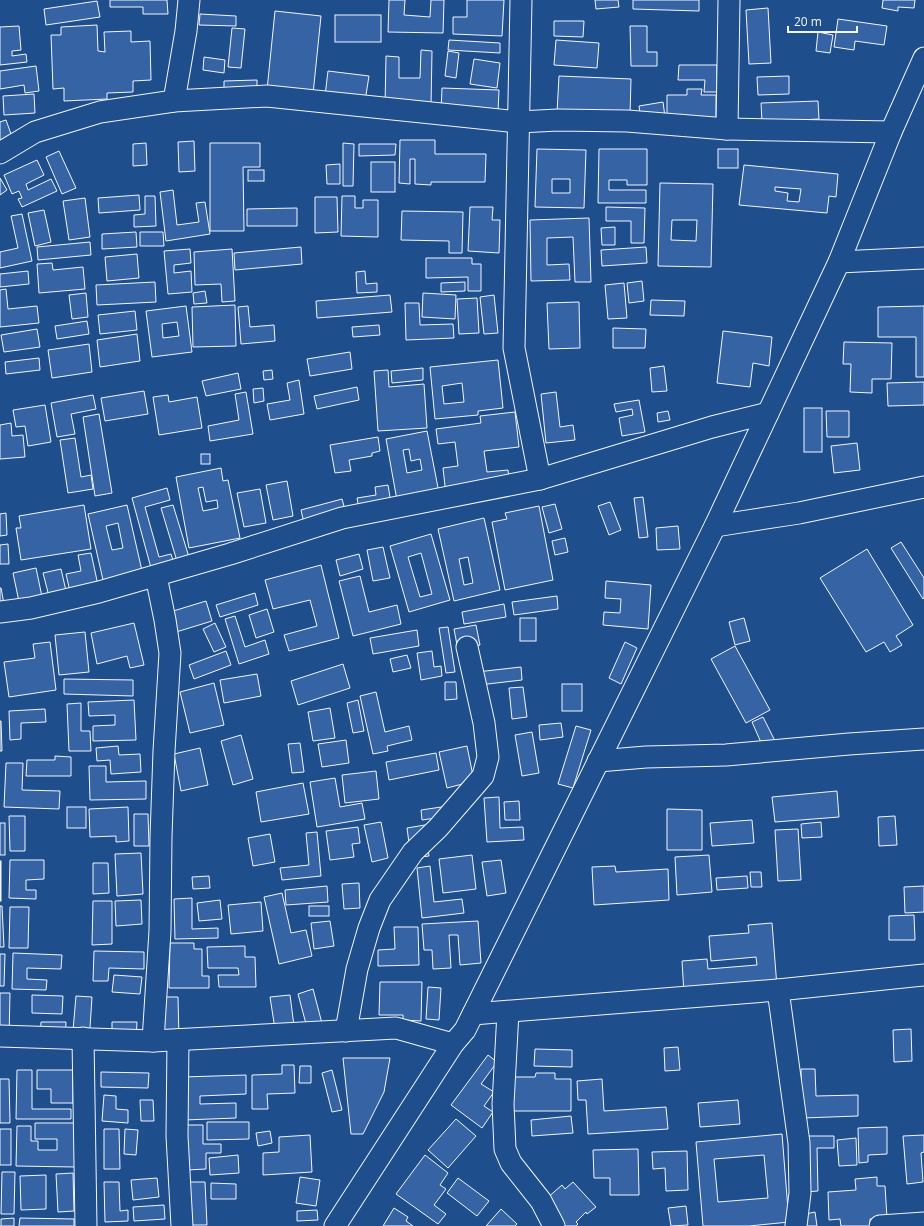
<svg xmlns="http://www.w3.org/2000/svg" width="924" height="1226" font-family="'Open Sans',sans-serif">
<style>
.building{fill:#3563a3;stroke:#f2f6ff;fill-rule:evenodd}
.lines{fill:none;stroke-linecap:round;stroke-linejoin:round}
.minor-casing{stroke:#f2f6ff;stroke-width:23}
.minor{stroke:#1f4e8c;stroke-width:21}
</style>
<rect width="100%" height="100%" fill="#1f4e8c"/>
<!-- building -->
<g class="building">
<path d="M110 0H167L168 14H143V7H110Z"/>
<path d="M389 0H405L404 15 430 17 431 0H444L443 33 388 32Z"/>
<path d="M467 0H504L502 36 453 34V17H467Z"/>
<path d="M595 0H618L619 7 596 9Z"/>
<path d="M633 0H699V11L633 9Z"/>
<path d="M883 0H915L914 8 898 7V11L882 8Z"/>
<path d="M97 1 100 17 46 25 44 9Z"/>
<path d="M768 8 771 63 749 64 746 10Z"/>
<path d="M275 11 321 16 312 104 266 100Z"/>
<path d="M200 14 236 16V26L199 25Z"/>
<rect x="335" y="15" width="46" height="27"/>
<path d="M838 19 887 26 884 45 855 41 854 50 834 47Z"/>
<path d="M554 21H584L583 37 554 36Z"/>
<path d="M97 25 98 51 105 52 104 32 131 31V42L150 41 151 80 133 81V92L107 93V99L64 101V88L53 89 51 35H61V27Z"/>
<path d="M19 26 21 50 12 51V56L26 54 27 62 0 65V27Z"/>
<path d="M630 26H647V52H657V66H631Z"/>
<path d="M232 28 245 29 241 68 228 67Z"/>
<path d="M818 32 833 35 830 53 816 51Z"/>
<path d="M449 40 500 43V53L448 50Z"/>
<path d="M556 40 599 43 597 68 554 65Z"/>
<path d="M421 50 432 51 431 106H385L386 56 399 57V78H420Z"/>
<path d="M448 51 459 53 456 78 445 76Z"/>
<path d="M204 57 225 60 224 73 203 70Z"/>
<path d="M474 59 500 63 497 88 470 84Z"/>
<path d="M679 65H717V92H704L705 80H678Z"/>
<path d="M36 66 39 91 25 93 24 85 0 89V71Z"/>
<path d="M328 71 369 76 365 101 325 96Z"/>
<path d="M559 76 631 79 630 116 557 113Z"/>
<path d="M789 76V94L758 95 757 77Z"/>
<path d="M257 80V93L224 94V81Z"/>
<path d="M442 88 499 90 498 112 441 111Z"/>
<path d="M687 89H702L701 95H716V120H667V95H687Z"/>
<path d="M34 94 35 113 4 115 3 96Z"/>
<path d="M818 101 819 119 762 122 761 103Z"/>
<path d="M663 102 666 124 642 128 639 106Z"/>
<path d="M6 120 16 148 0 154V122Z"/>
<path d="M400 140H435V154H486L485 182H431V185L415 184V159H410V184L399 183Z"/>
<path d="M194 141 195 171 179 172 178 142Z"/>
<path d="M146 143 147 165 133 166V144Z"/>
<path d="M210 143H260V167H243L244 231H210Z"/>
<path d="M343 143 354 144 353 186H343Z"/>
<path d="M359 144H396L395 155 359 156Z"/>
<path d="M537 149 586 150 584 208 535 207ZM552 179H570V193H552Z"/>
<path d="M599 149H647V185H627V180H609V190H646V203H598Z"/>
<rect x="718" y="149" width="20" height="19"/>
<path d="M59 151 76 188 62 194 46 157Z"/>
<path d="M37 160 44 175 26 184 28 190 51 179 57 191 22 207 18 199 22 198 19 191 12 194 4 175Z"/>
<rect x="371" y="162" width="24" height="30"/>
<path d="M340 164V184H327L326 165Z"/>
<path d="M744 165 838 174 836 197 829 196 827 213 739 205ZM775 187 801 189 799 202 787 201 788 193 775 191Z"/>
<rect x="248" y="170" width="16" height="11"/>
<path d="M0 178 7 190 0 195Z"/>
<path d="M660 183 713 184 711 267 658 266ZM672 220H697L696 241 671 240Z"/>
<path d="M173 190 177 225 199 222 196 203 205 202 210 234 166 241 160 192Z"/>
<path d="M139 195 140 210 99 213 98 198Z"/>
<path d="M145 196H155L156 226 134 227V215L145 214Z"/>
<path d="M342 196H355V208H363V200H378V237L341 236Z"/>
<path d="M315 197H337L338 232 315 233Z"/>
<path d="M85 198 90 237 69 240 63 201Z"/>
<path d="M470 207H493L492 220H500L499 253 468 251Z"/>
<path d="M606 207 645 208 644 243H631V221H606Z"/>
<path d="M297 208V226H247V209Z"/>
<path d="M44 210 51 242 35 246 28 213Z"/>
<path d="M402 211 463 212 462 253H449V241L401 240Z"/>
<path d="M22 214 32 261 0 268V252L18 248 11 216Z"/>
<path d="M589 218 591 282H575L573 237 547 238V265L569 264 570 280 531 281 530 220Z"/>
<path d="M615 227V245H602L601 228Z"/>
<path d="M136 232 137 247 102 249V234Z"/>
<path d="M140 232H163L164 246H140Z"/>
<path d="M90 242 91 255 38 260 37 247Z"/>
<path d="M301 247 302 264 235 270 234 253Z"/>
<path d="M646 247 647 263 602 266 601 250Z"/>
<path d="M190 249 191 263 174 265V273L191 271 192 292 168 294 164 251Z"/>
<path d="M232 249 235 301 222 302 221 284 195 285 194 252Z"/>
<path d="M137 254 139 278 107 281 105 257Z"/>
<path d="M426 258H472V264H481V291H468V277L426 278Z"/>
<path d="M52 263 53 270 83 267 85 289 39 293 37 264Z"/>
<path d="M28 271 29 284 0 287V274Z"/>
<path d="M365 271 366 284 377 283V292L357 293 356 272Z"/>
<path d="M642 281 644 301 629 303 627 283Z"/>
<path d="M155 282 156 302 97 305 96 285Z"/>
<path d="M465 282V291L441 292V283Z"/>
<path d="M624 283 627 318 608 319 605 285Z"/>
<path d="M6 289 8 309 37 306 39 323 0 327V290Z"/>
<path d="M205 291 207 303 194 304 193 293Z"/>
<path d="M86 293 88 317 72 319 69 295Z"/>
<path d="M423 293 456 295 455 319 422 317Z"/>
<path d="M390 295 392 312 317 318 316 301Z"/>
<path d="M494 295 498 333 484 334 480 297Z"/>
<path d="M477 298 479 333 459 334 457 299Z"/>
<path d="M651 300 685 301 684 316 650 315Z"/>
<path d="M579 302 580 348 549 349 547 303Z"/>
<path d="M405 303H419L420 325 453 324 454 338 406 340Z"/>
<path d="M235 305 236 346 193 347 192 307Z"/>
<path d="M186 306 192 352 152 357 146 311ZM177 322 179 336 163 338 162 324Z"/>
<path d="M248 306 250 327 274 325 275 341 241 344 238 307Z"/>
<path d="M924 306V377H916V337H878V307Z"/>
<path d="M135 311 137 330 100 334 98 315Z"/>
<path d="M87 321 89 334 57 339 55 326Z"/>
<path d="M379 325 380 335 353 337 352 327Z"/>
<path d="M613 328 646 329 645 348H613Z"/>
<path d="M37 329 40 347 4 352 1 335Z"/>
<path d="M723 331 772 337 769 366 753 363 750 387 717 383Z"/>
<path d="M137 334 140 361 100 367 97 340Z"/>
<path d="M844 342 892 343 891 379H872V393L850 392 851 364H843Z"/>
<path d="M89 344 92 372 52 378 48 350Z"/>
<path d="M350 352 352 369 310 376 307 359Z"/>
<path d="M39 358 40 370 6 374 5 362Z"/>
<path d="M498 360 503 408 478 411V415L435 419 430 367ZM462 383 464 402 444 404 442 386Z"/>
<path d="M664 366 667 391 652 392 650 368Z"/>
<path d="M423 368V380L392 383 391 371Z"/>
<path d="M272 370 273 379 264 380 263 371Z"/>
<path d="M388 370 389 387 424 384 427 428 378 431 374 371Z"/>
<path d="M238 373 241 389 206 396 202 381Z"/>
<path d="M299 380 304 414 270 420 267 404 290 400 287 383Z"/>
<path d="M924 382V405L888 406 887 383Z"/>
<path d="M357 387 359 400 317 409 314 396Z"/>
<path d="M263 388 264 401 254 403 253 389Z"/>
<path d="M144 391 148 414 105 421 101 398Z"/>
<path d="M246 392 253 434 210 441 208 426 239 420 235 394Z"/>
<path d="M556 392 560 427 573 425 575 440 546 443 541 394Z"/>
<path d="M93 395 96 409 71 414 75 434 57 437 51 403Z"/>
<path d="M168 395 169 402 197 397 202 428 159 435 153 397Z"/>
<path d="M639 400 645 432 622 436 619 418 633 415 632 409 616 412 614 404Z"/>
<path d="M45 405 51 442 28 446 25 426 16 427 13 410Z"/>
<rect x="804" y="408" width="18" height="44"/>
<path d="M668 411 670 420 658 422 657 413Z"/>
<path d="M826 411H849V437H827Z"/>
<path d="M515 412 519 447 484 451 487 472 508 470 510 487 446 495 443 468 458 466 455 442 438 444 436 429 481 423 480 416Z"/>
<path d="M99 414 112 493 95 496 83 417Z"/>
<path d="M11 423 12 436 23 435 25 457 0 459V425Z"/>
<path d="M427 431 440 498 398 506 386 439ZM409 449 411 461 420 459 422 470 407 473 403 450Z"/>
<path d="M378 437 380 451 372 453V456L349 460 351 471 335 473 330 445Z"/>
<path d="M75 438 81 477 91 475 93 489 68 493 60 440Z"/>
<path d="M857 443 860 470 834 473 831 446Z"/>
<rect x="201" y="454" width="9" height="10"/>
<path d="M221 468 223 481 228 480 240 538 189 548 176 477ZM203 487 206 502 217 500 218 508 203 511 198 488Z"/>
<path d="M287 481 293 516 273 520 266 485Z"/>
<path d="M388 485 392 509 360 515 357 498 376 495 375 487Z"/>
<path d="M167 488 170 500 145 507 159 557 171 554 177 573 154 579 132 498Z"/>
<path d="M260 489 266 523 244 527 237 493Z"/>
<path d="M643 497 648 537 639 538 634 498Z"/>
<path d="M342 499 347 517 305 528 301 510Z"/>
<path d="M610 502 621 530 609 535 598 506Z"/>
<path d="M555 504 562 529 549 533 542 507Z"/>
<path d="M84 505 91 549 21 560 16 528H21L19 516Z"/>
<path d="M127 505 145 584 106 593 88 514ZM118 523 123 548 112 550 106 526Z"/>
<path d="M173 505 192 567 180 571 161 508Z"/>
<path d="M539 506 553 580 505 590 492 522 507 519 505 513Z"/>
<path d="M6 513 7 535 0 536V514Z"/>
<path d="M484 518 500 590 454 601 438 529ZM468 557 473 583 464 585 459 559Z"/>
<path d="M678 526 680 549 657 550 656 528Z"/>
<path d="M431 534 450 600 409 612 390 546ZM421 553 432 594 420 597 408 557Z"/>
<path d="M565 538 568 552 555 555 552 541Z"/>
<path d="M901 542 924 578V598L923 599 891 548Z"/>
<path d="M8 544 9 564H0V545Z"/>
<path d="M383 547 390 578 373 581 367 550Z"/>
<path d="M867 549 913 625 896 636 902 645 890 652 884 642 866 652 820 578Z"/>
<path d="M91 553 101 599 73 605 66 574 81 571 78 555Z"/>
<path d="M359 554 363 569 340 576 336 560Z"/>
<path d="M321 565 339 638 289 651 284 635 317 626 310 600 273 609 265 580Z"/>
<path d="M36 568 45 611 22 616 13 573Z"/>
<path d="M61 569 69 604 52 608 43 573Z"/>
<path d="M360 576 369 612 397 605 401 624 353 636 339 581Z"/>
<path d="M606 581 651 585 648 629 603 625 604 612 620 613 621 599 605 598Z"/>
<path d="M0 588H1L7 620 0 621Z"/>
<path d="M255 593 258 605 220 617 216 605Z"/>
<path d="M557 596 558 609 514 615 512 602Z"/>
<path d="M206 601 212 621 176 632 170 612Z"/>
<path d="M504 604 506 617 464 624 462 612Z"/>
<path d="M267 609 274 632 256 638 249 615Z"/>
<path d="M235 616 245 647 265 640 269 654 239 664 225 619Z"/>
<rect x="520" y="618" width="16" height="23"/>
<path d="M744 618 750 641 735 645 729 622Z"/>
<path d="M134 623 144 665 130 668 127 656 97 664 91 633Z"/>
<path d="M215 623 226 647 214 652 203 629Z"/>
<path d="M476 625 480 645 458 650 454 629Z"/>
<path d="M448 627 455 672 446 673 439 628Z"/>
<path d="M417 630 419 646 373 654 370 638Z"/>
<path d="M85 632 89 672 59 675 55 635Z"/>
<path d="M50 642 56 690 9 697 4 662 35 658 33 644Z"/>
<path d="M625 642 637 648 621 684 609 678Z"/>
<path d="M735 646 770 710 746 723 711 659Z"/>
<path d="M226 651 231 665 194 679 189 665Z"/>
<path d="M432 651 434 667 441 666 442 676 421 680 417 653Z"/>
<path d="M407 655 411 668 393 672 390 659Z"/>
<path d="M343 664 350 688 298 705 291 681Z"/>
<path d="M521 667 522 680 479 685 477 672Z"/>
<path d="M257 674 261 696 224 703 220 680Z"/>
<path d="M64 679 133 680V696L64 694Z"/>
<path d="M445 682H456L457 699 445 700Z"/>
<path d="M214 683 224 725 190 733 180 692Z"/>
<rect x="562" y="684" width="20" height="27"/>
<path d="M523 687 527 717 512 719 509 688Z"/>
<path d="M376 692 385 732 409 726 412 740 387 746 388 751 373 754 360 696Z"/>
<path d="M134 700 136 740 93 741V726L115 725V715L89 716 88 702Z"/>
<path d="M358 700 364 731 353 733 347 703Z"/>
<path d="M81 703V731H90L91 751H69L67 704Z"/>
<path d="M330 708 335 738 313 741 308 712Z"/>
<path d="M45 709 46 722 21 723V739L10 740 9 711Z"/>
<path d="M763 717 775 741 763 747 752 722Z"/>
<path d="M0 721H1L2 751H0Z"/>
<path d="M561 723 563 737 540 740 539 725Z"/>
<path d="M576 726 591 730 573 788 558 784Z"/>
<path d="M532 732 539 773 522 776 515 735Z"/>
<path d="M241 735 253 779 233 785 221 741Z"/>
<path d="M346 740 349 763 322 767 318 744Z"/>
<path d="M300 743 304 772 292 773 288 744Z"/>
<path d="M118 746 119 755 140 754 141 772 111 774 110 760 97 761 96 748Z"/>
<path d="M467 746 474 781 447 788 439 752Z"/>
<path d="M200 748 208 785 181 791 174 754Z"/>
<path d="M436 753 439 770 389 780 386 762Z"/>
<path d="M55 756 71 757V776H26L27 760H55Z"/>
<path d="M6 763H23L22 790 60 791 59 809 4 807Z"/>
<path d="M89 766H106V782L146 781V799L90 800Z"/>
<path d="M376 771 379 799 345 803 342 775Z"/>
<path d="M335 778 340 807 362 803 365 819 317 827 310 782Z"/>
<path d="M303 783 309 814 261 822 256 792Z"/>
<path d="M837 791 839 817 775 822 772 797Z"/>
<path d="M499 797 500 828 523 827 524 840 487 842 484 798Z"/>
<path d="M519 801 520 820H505L504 802Z"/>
<path d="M448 806 449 816 422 820 421 810Z"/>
<rect x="67" y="807" width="19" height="21"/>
<path d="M128 807 129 841 116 842V836L90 837 89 809Z"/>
<path d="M667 809 702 810V850H667Z"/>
<path d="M134 814H148L149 846H134Z"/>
<path d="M9 816H25V851H10Z"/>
<path d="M895 816 897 845 879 846 878 817Z"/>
<path d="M752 820 754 843 712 846 710 823Z"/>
<path d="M381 822 388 858 372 862 364 825Z"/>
<path d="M821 822 822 837 802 838 801 824Z"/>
<rect x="0" y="823" width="5" height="32"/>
<path d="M425 825 429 856 411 858 407 828Z"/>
<path d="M358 827 360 843 352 844 354 857 330 860 326 831Z"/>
<path d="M798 829 801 880 778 881 775 830Z"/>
<path d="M317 832 321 876 282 880 280 868 309 865 306 833Z"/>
<path d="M270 834 275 862 253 866 248 838Z"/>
<path d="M141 853 143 894 117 896 115 854Z"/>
<path d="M472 855 476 889 443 893 439 859Z"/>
<path d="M709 855 712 892 677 895 675 857Z"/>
<path d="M10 860H44V879L26 880V890H36V899L9 898Z"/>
<path d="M501 860 506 893 487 896 482 862Z"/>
<rect x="0" y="861" width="1" height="40"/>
<path d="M93 863H108L109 893 93 894Z"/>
<path d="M430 866 434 902 462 899 464 913 422 918 417 868Z"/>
<path d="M615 866 616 872 668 869 669 900 594 905 592 867Z"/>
<path d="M750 872H761L762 887H751Z"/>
<path d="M209 876 210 888 193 889 192 877Z"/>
<path d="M747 876 748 888 717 890 716 878Z"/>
<path d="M359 883 360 908 344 909 342 884Z"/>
<path d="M327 886 328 902 286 905 285 890Z"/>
<path d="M924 886V912L905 913 904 887Z"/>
<path d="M282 893 291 933 306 930 312 956 279 964 264 897Z"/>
<path d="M192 898V929L218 928V938L175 939 174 899Z"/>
<path d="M141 900 142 924 116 926 115 901Z"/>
<path d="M220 900 222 919 199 921 197 903Z"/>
<path d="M93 901H112V944L92 945Z"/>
<path d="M261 902 263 931 231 934 228 905Z"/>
<path d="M0 906H2L4 947H0Z"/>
<rect x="309" y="906" width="20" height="10"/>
<path d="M10 907H29L28 948H9Z"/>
<path d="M914 915 915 940H889V916Z"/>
<path d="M330 921 334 946 314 949 311 923Z"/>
<path d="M478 921 481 963 460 965 458 935H449L451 968 433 969 432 950H424L422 924Z"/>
<path d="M772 923 777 987 684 994 682 961 707 959 708 969 757 965 756 957 711 961 709 936 749 933 748 925Z"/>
<path d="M394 927H418L419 965 378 966V950L395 949Z"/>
<path d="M170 943H194V949H202V976H209V988H169Z"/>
<path d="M245 946V957H255L256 987H219L218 975H239L238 968H208L207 947Z"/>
<path d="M94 951 144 952V969L109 968 108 981H93Z"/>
<path d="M13 953 62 955 61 969 27 968V979L47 980 46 990 12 989Z"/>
<path d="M0 954H5L4 986H0Z"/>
<path d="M114 975 142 977 140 994 112 992Z"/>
<path d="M380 982H422L421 1021 403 1020V1015H379Z"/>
<path d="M428 987 441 988 439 1020 426 1019Z"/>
<path d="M313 989 324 1031 309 1035 298 994Z"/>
<path d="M0 993H10L9 1039H0Z"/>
<path d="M32 995 63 996 62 1014 32 1013Z"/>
<path d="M290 995 294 1026 275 1029 270 997Z"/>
<path d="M76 996 92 997 89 1043 72 1042Z"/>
<path d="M158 997H178L179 1038H159Z"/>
<path d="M41 1022H66L65 1044H40Z"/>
<path d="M112 1022H137L136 1041H112Z"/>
<path d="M911 1029 912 1061 894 1062 893 1030Z"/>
<path d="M678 1047 680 1070 665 1071 664 1048Z"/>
<path d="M535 1049 572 1050V1067L534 1066Z"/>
<path d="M488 1055 497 1062 481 1084 494 1092 484 1106 493 1112 482 1128 451 1105Z"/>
<path d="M343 1058H390L384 1092 363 1134H351Z"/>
<path d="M282 1065H294L295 1093 267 1094 268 1109H252V1075L282 1074Z"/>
<path d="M300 1066H311V1083H299Z"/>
<path d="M801 1069H815L816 1096 858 1095V1116L802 1118Z"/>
<path d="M17 1070H32V1109H71V1119H16Z"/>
<path d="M37 1070H73V1103H51V1089H37Z"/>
<path d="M332 1070 342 1110 332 1112 322 1073Z"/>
<path d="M101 1072 149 1073 148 1088 101 1087Z"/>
<path d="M536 1073H555V1079H571V1111H506V1077H535Z"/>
<path d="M246 1075V1094L200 1096V1104L236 1103V1118L184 1120 183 1077Z"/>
<path d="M0 1079H9L10 1123H0Z"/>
<path d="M602 1079 604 1111 666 1107 668 1129 588 1134 586 1100H578L577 1081Z"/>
<path d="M104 1095 116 1096V1109L128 1110V1123L102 1121Z"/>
<path d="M140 1100H153L154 1121H141Z"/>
<path d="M738 1100 740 1124 700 1127 698 1103Z"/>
<path d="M571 1116 573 1133 532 1136 531 1120Z"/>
<path d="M456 1119 476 1136 448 1168 428 1150Z"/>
<path d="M207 1122H249V1139L207 1140Z"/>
<path d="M35 1123H76L75 1167 16 1166 17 1126H31V1141H38V1150H57V1139H35Z"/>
<path d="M187 1125H203V1144H221V1153H206V1169L187 1170Z"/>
<path d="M887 1127V1154L868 1155V1162L859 1163 858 1128Z"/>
<rect x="0" y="1129" width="11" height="36"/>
<path d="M104 1129H119L120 1169H104Z"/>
<path d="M125 1129 138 1130 136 1155 124 1154Z"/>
<path d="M270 1131 272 1143 258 1146 256 1133Z"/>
<path d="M782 1134 789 1222 749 1226H703L696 1142ZM764 1155 768 1198 718 1202 714 1159Z"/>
<path d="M310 1135 312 1172 263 1175V1153L279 1152V1137Z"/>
<path d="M924 1135V1152L921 1153 923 1182 907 1184 903 1136Z"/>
<path d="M803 1136H834V1148H817L818 1191 804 1192Z"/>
<path d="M856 1138 857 1165 839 1166 837 1140Z"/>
<path d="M638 1149 639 1195H610V1178H594L593 1150Z"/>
<path d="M687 1151 688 1190 666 1191 665 1168 653 1169 652 1152Z"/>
<path d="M238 1155 239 1173 210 1175 209 1158Z"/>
<path d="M425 1155 448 1173 440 1185 446 1189 434 1205 446 1214 438 1224 396 1194Z"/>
<path d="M2 1172H15L14 1214H1Z"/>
<path d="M73 1173 74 1211 58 1212 56 1174Z"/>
<path d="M46 1175V1209L21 1210 20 1176Z"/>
<path d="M300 1177 320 1180 316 1206 296 1203Z"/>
<path d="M877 1177V1186H885L887 1218 870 1219V1226H841L840 1219 829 1220 828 1192 856 1190 855 1179Z"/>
<path d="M157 1178 159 1197 133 1200 131 1180Z"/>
<path d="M458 1178 489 1201 477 1216 447 1193Z"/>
<path d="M104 1182H119L120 1211 128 1210V1221L105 1222Z"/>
<path d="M189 1182H205L207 1225H191Z"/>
<path d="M573 1182 596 1207 587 1214 586 1212 576 1222 578 1224 576 1226H553L546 1199 562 1185 565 1189Z"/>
<path d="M211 1183 236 1184V1199H211Z"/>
<path d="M164 1205 165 1219 134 1221 133 1207Z"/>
<path d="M686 1206 688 1225 671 1226 668 1208Z"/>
<path d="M394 1208 408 1217 406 1221 413 1226H383Z"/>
<path d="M501 1209 517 1224 515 1226H486Z"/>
<path d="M317 1210 318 1220 297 1221V1211Z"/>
<path d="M815 1212 817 1226H803L801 1215Z"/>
<path d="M14 1218V1226H1V1219Z"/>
<path d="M20 1218 74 1219V1226H19Z"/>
</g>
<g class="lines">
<!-- minor casing -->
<g class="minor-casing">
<g id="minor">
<path d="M521 0 514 348 540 479"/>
<path d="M174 101 186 31 189 0"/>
<path d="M727 129 729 0"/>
<path d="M0 153 35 132 100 112 174 101 267 96 519 122 558 120 627 121 727 129 891 132"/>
<path d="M839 262 924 258"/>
<path d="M715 526 799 513 924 487"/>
<path d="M0 612 31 608 99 592 230 554 342 518 540 479 712 427 768 413"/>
<path d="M598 761 646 757 726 755 849 744 924 739"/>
<path d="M778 990 799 1143 800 1193 796 1226"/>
<path d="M508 1012 503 1104 505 1149 511 1163 541 1201 554 1226"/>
<path d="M473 1014 778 990 924 975"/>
<path d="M346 1031 357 969 369 928 380 900 413 852 438 828 483 776 488 757 484 723 467 647"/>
<path d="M0 1036 153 1041 396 1028 453 1044"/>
<path d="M83 1038 86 1226"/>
<path d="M178 1040 177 1136 182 1226"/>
<path d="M153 1041 160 931 161 837 164 751 170 653 165 620 156 576"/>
<path d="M335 1226 453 1044 465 1030 715 526 839 262 891 132 924 58"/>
<path d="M880 1226 924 1223"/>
</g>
</g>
<!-- minor -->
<use href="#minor" class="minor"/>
</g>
<!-- scale -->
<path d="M788 26v6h69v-6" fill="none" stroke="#f2f6ff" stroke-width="2"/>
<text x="794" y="26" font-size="12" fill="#f2f6ff" stroke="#1f4e8c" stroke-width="3" paint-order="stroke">20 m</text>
</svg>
